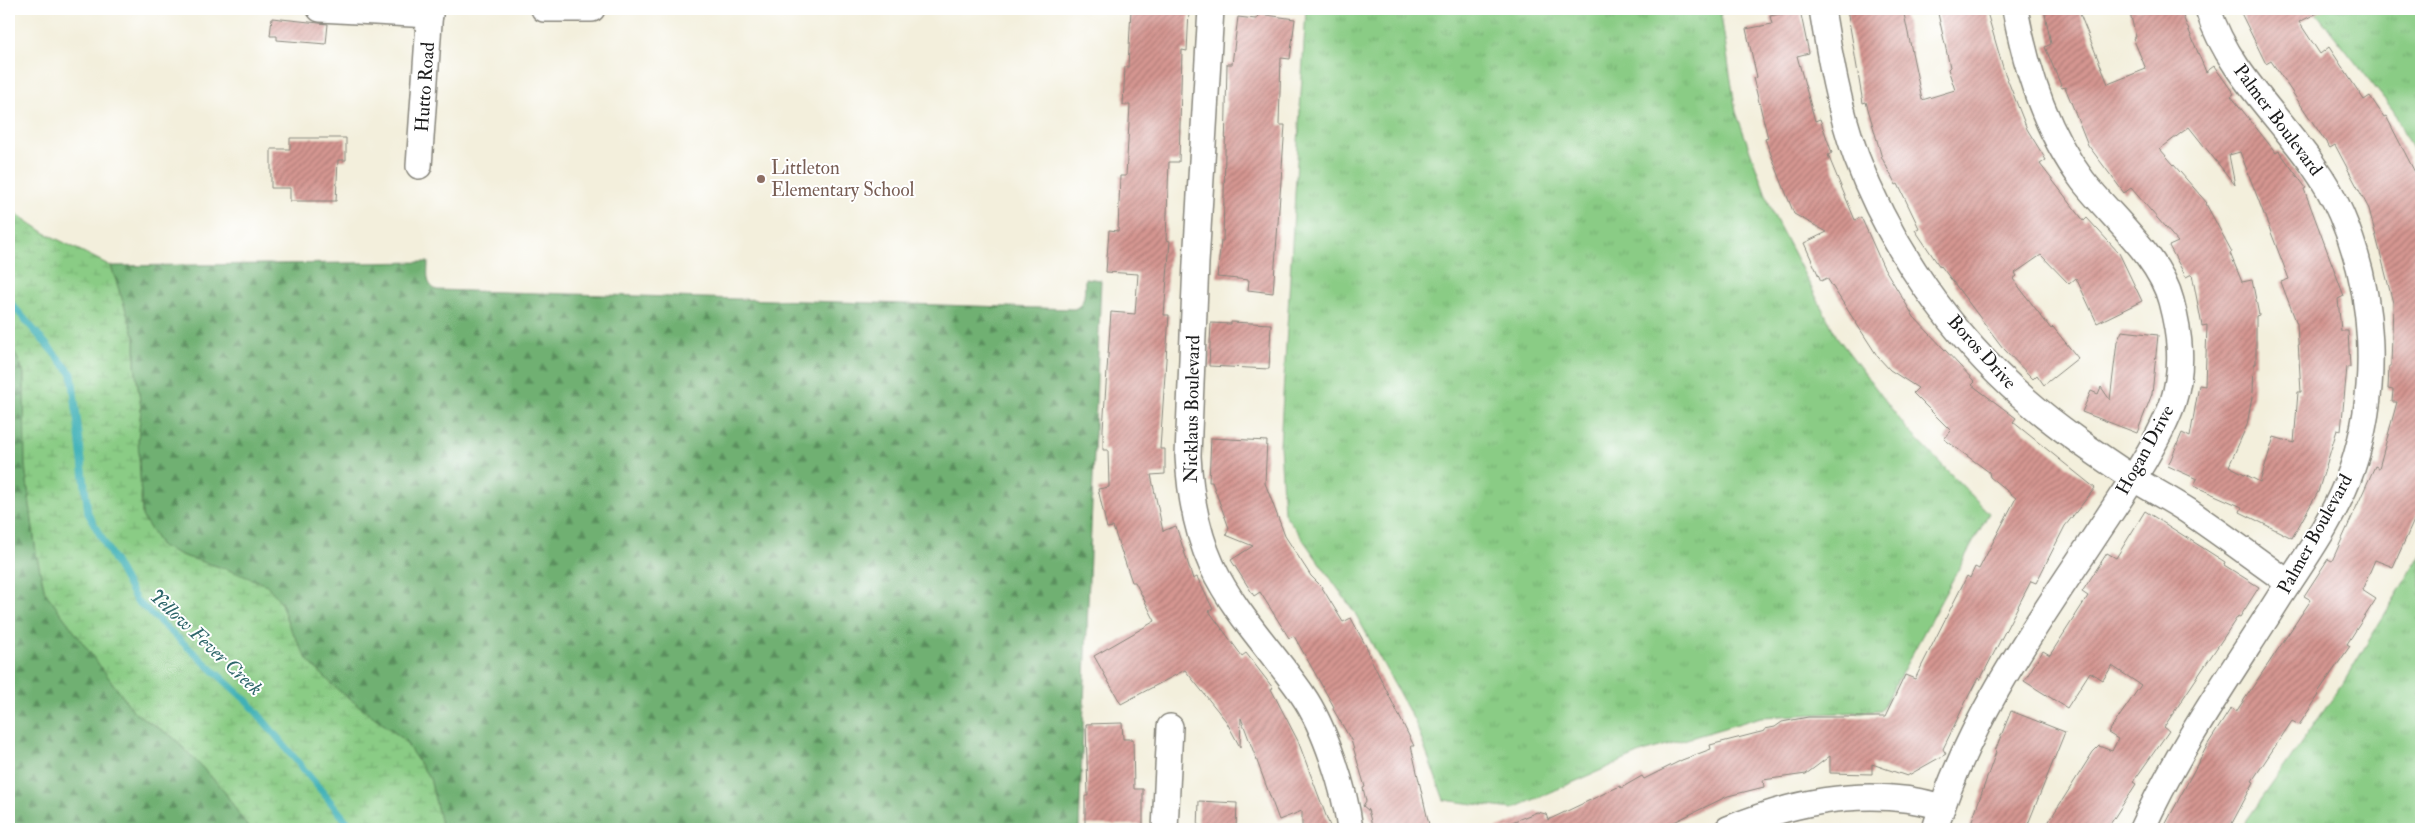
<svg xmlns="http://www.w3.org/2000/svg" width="2430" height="838" font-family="'IM FELL Double Pica',serif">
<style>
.grass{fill:url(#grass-tufts);stroke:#537450}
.forest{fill:url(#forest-firs);stroke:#466647}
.wetland{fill:url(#wetland-marsh);stroke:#537450}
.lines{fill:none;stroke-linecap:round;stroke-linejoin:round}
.stream{stroke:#40b1b7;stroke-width:7}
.building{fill:url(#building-hatch);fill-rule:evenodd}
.minor-casing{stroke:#88867c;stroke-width:28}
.minor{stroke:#fff;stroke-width:25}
.education-dot{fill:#8d6e63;stroke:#fff;stroke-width:2}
.labels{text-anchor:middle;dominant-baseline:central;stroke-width:4;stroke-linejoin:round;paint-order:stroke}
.street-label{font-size:19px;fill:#1c1c1c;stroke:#fff}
.education-label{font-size:19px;fill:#785e54;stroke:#fff;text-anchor:start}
.water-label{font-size:20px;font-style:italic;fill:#2e666a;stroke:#fff}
</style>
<defs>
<pattern id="grass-tufts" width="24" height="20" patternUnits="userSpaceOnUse" patternTransform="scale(1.25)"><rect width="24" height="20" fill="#8acc85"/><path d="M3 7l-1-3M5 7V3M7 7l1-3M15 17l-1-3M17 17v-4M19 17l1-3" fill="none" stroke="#76af72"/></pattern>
<pattern id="forest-firs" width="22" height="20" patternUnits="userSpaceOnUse" patternTransform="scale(1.25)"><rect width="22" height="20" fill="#6fb072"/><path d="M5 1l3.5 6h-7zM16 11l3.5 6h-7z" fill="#5a8e5d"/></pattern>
<pattern id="wetland-marsh" width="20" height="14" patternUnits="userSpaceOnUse" patternTransform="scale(1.25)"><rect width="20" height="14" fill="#8acc85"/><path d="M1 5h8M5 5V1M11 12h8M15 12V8" fill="none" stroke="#76af72"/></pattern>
<pattern id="building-hatch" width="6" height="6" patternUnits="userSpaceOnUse" patternTransform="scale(1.25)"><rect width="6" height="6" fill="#d59691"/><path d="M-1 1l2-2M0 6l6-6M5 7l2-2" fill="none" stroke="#ac7a76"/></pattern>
</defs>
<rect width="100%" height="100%" fill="#fff"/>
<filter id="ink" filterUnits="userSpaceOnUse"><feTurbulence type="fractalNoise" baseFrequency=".02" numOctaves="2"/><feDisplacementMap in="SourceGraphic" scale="10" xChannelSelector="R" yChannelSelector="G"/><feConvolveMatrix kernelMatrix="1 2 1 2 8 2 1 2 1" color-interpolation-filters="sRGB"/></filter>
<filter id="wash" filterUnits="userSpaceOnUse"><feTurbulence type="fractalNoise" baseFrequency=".0096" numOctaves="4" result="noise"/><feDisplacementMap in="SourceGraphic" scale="20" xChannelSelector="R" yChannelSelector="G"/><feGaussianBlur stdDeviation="1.12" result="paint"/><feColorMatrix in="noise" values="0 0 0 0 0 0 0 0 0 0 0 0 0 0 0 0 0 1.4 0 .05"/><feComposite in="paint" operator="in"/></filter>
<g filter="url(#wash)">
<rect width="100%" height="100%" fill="#f3efdc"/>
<!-- grass -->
<g class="grass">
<path d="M1306 9H1720L1736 112 1773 214 1837 337 1907 429 1989 513 1881 711 1761 717 1643 752 1512 809 1444 800 1415 722 1355 613 1284 513 1280 445Z"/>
<path d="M2313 9H2421V168L2393 110Z"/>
<path d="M2421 554V829H2242L2244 824 2342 685Z"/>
</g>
<!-- forest -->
<g class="forest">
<path d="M428 262C428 273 425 285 437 290L1074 309C1087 304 1084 290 1085 278L1101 280 1079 829H442L430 779 403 739 338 690 308 661 289 626 280 601 226 569 183 556 161 546 142 516 138 440 141 408 135 367V338L111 266Z"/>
<path d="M9 339 24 373 25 465 36 552 45 592 135 713 173 737 222 788 249 829H9Z"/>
</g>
<!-- wetland -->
<path class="wetland" d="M9 209 45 233 111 266 135 338V367L141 408 138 440 142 516 161 546 183 556 226 569 267 585 280 601 289 626 308 661 338 690 403 739 430 779 442 829H249L222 788 173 737 135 713 45 592 36 552 25 465 24 373 9 339Z"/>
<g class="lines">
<!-- stream -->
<path class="stream" d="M9 301 72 374 88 513 136 600 249 703 353 829"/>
</g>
<g id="blocks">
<!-- building -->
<g class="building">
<path d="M1131 9 1189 11 1187 51 1182 50 1179 162H1169L1166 240 1170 241 1164 315H1169L1160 449H1165V474L1151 475 1163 531 1176 526 1193 579 1197 577 1213 609 1209 611 1242 656 1246 653 1273 688 1271 689 1298 741 1331 829H1302V811L1279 820 1241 718 1240 747 1226 721 1185 670 1121 704 1094 656 1155 621 1135 582H1132L1113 527 1107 528 1098 489 1109 487 1108 450H1103V429L1111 312 1135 314 1138 274 1106 272 1109 230 1118 231 1120 176H1126L1130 105H1123L1125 67H1128Z"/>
<path d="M1847 9H1903L1922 100 1955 90 1948 69 1950 67 1937 9H1986L2004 71 2027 129 2046 160 2040 164 2084 221 2087 218 2119 253 2142 301 2097 323 2076 278 2069 284 2041 255 2015 273 2017 276 2013 279 2051 329 2053 327 2078 358 2044 385 2037 375 2033 379 2003 348 1941 266 1940 267 1915 230 1919 228 1898 184 1896 185 1882 158 1866 102 1863 103Z"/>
<path d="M2044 9H2078L2108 84 2146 69 2133 38 2136 37 2129 9H2180L2206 72 2214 66 2234 94 2231 96 2276 153 2279 151 2306 188 2304 189 2344 296 2338 299 2341 331H2348L2350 367H2347L2341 431 2337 430 2318 492 2292 538 2240 512 2242 507 2194 486 2197 479 2168 466 2182 433 2190 437 2199 385 2205 386 2207 325 2202 326 2192 274 2186 277 2169 246 2178 242 2131 188 2124 193 2088 145 2065 87 2062 88 2045 47 2051 44ZM2189 127 2235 185 2229 155 2240 152 2289 279 2281 282 2297 324 2301 392H2298L2294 443 2274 437 2260 482 2229 466 2247 425 2253 392 2254 364H2256V316L2259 315 2252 280 2242 282 2230 253 2232 252 2206 204 2207 203 2160 149Z"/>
<path d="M2239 9H2326L2299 22 2320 54 2329 47 2364 100 2370 96 2384 117 2386 116 2421 184V505L2393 567 2375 560 2362 590 2376 599 2347 644 2350 646 2317 694 2319 695 2299 725 2292 721 2252 781 2254 782 2229 829H2163L2208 744 2231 708 2236 712 2311 600 2304 596 2328 559 2332 561 2375 466 2379 468 2397 402H2392L2393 390 2388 389 2389 366H2391L2393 303 2369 209 2335 145 2330 148 2271 61 2266 64Z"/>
<path d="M1800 10 1809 53 1797 56 1815 121 1820 119 1832 153 1828 155 1855 220 1861 217 1883 266 1914 317 1975 382 1972 385 2016 418 2013 422 2095 488 2065 526 2036 583 2031 581 1980 680 1978 678 1968 697 1943 749 1946 754 1907 776 1872 764V774L1830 773V756L1806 774 1763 780 1764 787 1728 796 1670 824 1673 829H1495L1537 812 1546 814 1548 820 1620 786 1621 788 1642 776 1644 779 1682 760 1711 749 1710 745 1765 731V729L1775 727 1782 722 1808 717H1885L1905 675 1915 679 1967 576 1970 578 1975 567 1979 569 2016 498 1990 477 1989 472 1944 439 1951 431 1913 393 1918 388 1890 370 1878 357 1827 278 1821 281 1804 243 1827 232 1794 214 1779 175 1765 139 1768 138 1753 78 1757 77 1746 29 1772 24 1770 16Z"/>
<path d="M1259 14 1295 19 1290 59 1281 58 1279 125H1285L1273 293 1248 290 1249 280 1217 277 1221 241H1223L1227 64H1232L1238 17 1256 19Z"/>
<path d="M272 18 328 24 326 44 277 40V36H270Z"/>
<path d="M290 138H346V160H338L336 201H290V188H271V149H290Z"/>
<path d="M1231 322 1271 324 1269 369 1209 366 1211 323 1231 324Z"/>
<path d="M2122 331 2158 335 2152 394 2137 433 2082 412 2091 391 2098 394 2101 387 2110 400 2117 342Z"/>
<path d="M1211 438 1267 441 1265 483 1285 536 1311 576 1321 586 1343 622 1351 618 1369 652 1368 653 1414 746H1411L1430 829H1373L1368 810 1363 806 1366 801 1363 788 1365 787 1351 740 1333 709 1334 707 1294 636 1289 638 1260 592 1254 596 1231 560 1253 546 1226 535 1229 528 1212 482H1209Z"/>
<path d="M2145 511 2225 562 2224 565 2259 587 2240 617 2238 616 2164 727 2169 731 2133 782 2136 784 2107 829H2044L2093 752 2099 746 2112 751 2118 739 2108 733 2141 685 2112 666 2103 680 2090 672 2067 708 2024 681 2043 651 2050 655 2088 596 2082 592 2107 553 2116 558Z"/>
<path d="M2011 711 2065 732 2026 829H1969L1996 752 1995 751Z"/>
<path d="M1122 723 1123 739H1133L1134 789H1143V825H1085V796H1088L1086 724Z"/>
<path d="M1199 801 1237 803 1236 829H1198Z"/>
</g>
</g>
</g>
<g filter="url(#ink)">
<use href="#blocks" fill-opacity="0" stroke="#88867c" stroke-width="1"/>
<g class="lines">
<!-- minor casing -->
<g class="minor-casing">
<g id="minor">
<path d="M320 9 430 15"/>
<path d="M544 9H592"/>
<path d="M1211 9 1196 263 1188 456C1190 494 1196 531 1212 566 1234 613 1273 652 1302 694 1325 727 1345 790 1350 829"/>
<path d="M1822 9C1830 58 1839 109 1856 156 1890 247 1951 335 2025 399 2058 428 2095 453 2131 477 2150 489 2170 499 2188 511 2222 534 2255 559 2289 583"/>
<path d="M419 166 430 9"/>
<path d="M1165 829 1170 727"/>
<path d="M1728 829C1795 801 1870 786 1942 807"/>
<path d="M1935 829C1966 726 2029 635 2088 547 2115 505 2157 448 2173 402 2184 367 2180 335 2171 301 2160 257 2111 217 2083 181 2046 132 2026 69 2015 9"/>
<path d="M2142 829C2179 747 2231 674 2279 598 2306 557 2336 515 2352 469 2380 387 2375 293 2341 214 2308 137 2232 87 2208 9"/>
</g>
</g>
<!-- minor -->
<use href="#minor" class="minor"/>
</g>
</g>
<!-- markers -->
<circle class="education-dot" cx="761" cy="179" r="5"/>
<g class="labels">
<!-- street labels -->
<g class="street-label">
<text transform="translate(425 87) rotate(-86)">Hutto Road</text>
<text transform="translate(2278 120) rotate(53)">Palmer Boulevard</text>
<text transform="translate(1982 352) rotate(48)">Boros Drive</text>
<text transform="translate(1192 409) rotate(-89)">Nicklaus Boulevard</text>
<text transform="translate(2145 450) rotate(-61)">Hogan Drive</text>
<text transform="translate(2315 534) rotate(-61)">Palmer Boulevard</text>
</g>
<!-- education labels -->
<g class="education-label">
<text x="771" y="168">Littleton<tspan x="771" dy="22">Elementary School</tspan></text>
</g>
<!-- water labels -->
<g class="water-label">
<text transform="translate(206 642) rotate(43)">Yellow Fever Creek</text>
</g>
</g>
<!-- margin -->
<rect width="2430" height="838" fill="none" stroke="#fff" stroke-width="30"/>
</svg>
